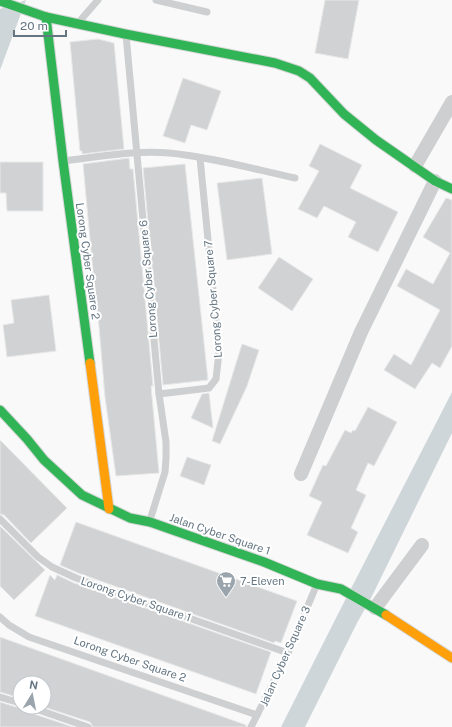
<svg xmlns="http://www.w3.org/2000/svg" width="452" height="727" font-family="'Public Sans',sans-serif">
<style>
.water{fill:#ced6d9}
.building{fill:#d0d2d3;stroke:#e8e8e8}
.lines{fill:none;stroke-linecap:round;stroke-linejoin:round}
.fast-casing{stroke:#d5d6d7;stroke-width:11}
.slow-casing{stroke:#d5d6d7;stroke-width:11}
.lane{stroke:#cecfd0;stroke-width:7}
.street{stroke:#cecfd0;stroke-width:14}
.fast{stroke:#30b455;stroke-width:9}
.slow{stroke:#ff9f0a;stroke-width:9}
.labels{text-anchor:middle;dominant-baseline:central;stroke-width:4;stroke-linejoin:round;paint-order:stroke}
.street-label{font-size:11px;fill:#657683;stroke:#fff}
.poi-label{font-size:11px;fill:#657683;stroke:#fff;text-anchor:start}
</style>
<rect width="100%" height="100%" fill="#f9f9f9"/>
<!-- water -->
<g class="water">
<path d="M26 0 0 70V9Z"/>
<path d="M452 392V433L372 596 357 623 305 727H281L339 612Z"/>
</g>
<!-- building -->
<g class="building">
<path d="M325 0H359L348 59 315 53Z"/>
<path d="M98 39 114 43 124 149 82 154V151H80L70 42Z"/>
<path d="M183 78 221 91 207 130 191 125 185 143 163 136Z"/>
<path d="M320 144 362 165 350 188 398 212 378 252 348 237 356 222 324 206 317 218 298 209 319 171 309 166Z"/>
<path d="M129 158 130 169H133L153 386H151L159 473 116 476 105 397 98 315H97L83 164Z"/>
<path d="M0 162H43V211H7L6 193H0Z"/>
<path d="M185 164 208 380 163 385 143 168Z"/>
<path d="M262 178 272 254 227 260 217 183Z"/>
<path d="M446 198 452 200V346L440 368 432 363 415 389 384 370 394 354 411 365 440 310 397 286 406 269 433 284 450 253 423 237Z"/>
<path d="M279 257 313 279 292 311 258 288Z"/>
<path d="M49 295 56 351 7 357 3 325 14 323 11 300Z"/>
<path d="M242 344 259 350 247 386 220 444 212 441Z"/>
<path d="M209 393 213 428 191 418 202 394Z"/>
<path d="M368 407 397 422 374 466 368 463 356 490 366 495 351 528 358 532 348 553 307 535 322 502 309 496 323 465 326 466 345 430 351 433 353 430 355 431Z"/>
<path d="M0 440 67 508 31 543 4 515 0 514Z"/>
<path d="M187 457 211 465 204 485 180 476Z"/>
<path d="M76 522 297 601 281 643 275 641 274 643 78 573 60 565Z"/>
<path d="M0 526 45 570 14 600 0 586Z"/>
<path d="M50 575 55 580 57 575 74 583 271 652 256 694 35 616Z"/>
<path d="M0 637 246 725V727H93L90 722 44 707V683H20V698L0 692Z"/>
<path d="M0 702 19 708 25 707 28 712 73 727H0Z"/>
</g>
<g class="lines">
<!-- fast casing -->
<g class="fast-casing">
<g id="fast">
<path d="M0 1 46 17 125 34 275 63 299 71 310 78 344 114 376 140 435 181 452 189"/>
<path d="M46 17 63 161 90 363"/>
<path d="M0 410 27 439 44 460 82 495 130 518 150 522 264 562 317 584 341 589 386 615"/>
</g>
</g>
<!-- slow casing -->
<g class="slow-casing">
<g id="slow">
<path d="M90 363 109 509"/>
<path d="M386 615 452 658"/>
</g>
</g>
<!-- lane -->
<g class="lane">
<path d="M156 0 207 12"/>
<path d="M78 23 98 0"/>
<path d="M126 35 159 394 166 442V458L165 472 150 520"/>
<path d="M63 161C98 157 134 150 169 153 211 157 253 169 295 178"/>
<path d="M159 394 209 388 216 379 219 352 200 158"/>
<path d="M0 519 38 557 52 567 76 578 288 653"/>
<path d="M0 617 9 625 29 637 257 715"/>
<path d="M0 697 20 703"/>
<path d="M30 707 88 727"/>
<path d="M251 727 288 653 317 584"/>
</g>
<!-- street -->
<g class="street">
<path d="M415 166 452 102"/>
<path d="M301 474 361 332 435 181"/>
<path d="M375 608 422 545"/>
</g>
<!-- fast -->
<use href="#fast" class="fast"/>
<!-- slow -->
<use href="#slow" class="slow"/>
</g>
<!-- icons -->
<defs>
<g id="supermarket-pin" transform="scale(1)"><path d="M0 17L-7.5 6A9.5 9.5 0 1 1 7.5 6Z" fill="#99a4ac" stroke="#fff"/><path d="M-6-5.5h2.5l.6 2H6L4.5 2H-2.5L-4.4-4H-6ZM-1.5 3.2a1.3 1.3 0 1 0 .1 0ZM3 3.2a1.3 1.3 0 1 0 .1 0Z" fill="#fff"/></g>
</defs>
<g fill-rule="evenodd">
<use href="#supermarket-pin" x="226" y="581"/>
</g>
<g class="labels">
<!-- street labels -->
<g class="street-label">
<text transform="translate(88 261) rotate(82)">Lorong Cyber Square 2</text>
<text transform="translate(148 279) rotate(-95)">Lorong Cyber Square 6</text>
<text transform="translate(213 299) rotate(-95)">Lorong Cyber Square 7</text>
<text transform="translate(220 534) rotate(19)">Jalan Cyber Square 1</text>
<text transform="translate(136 599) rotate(19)">Lorong Cyber Square 1</text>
<text transform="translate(285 656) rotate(-66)">Jalan Cyber Square 3</text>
<text transform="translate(130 659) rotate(19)">Lorong Cyber Square 2</text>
</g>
<!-- poi labels -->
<g class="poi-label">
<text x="240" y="581">7-Eleven</text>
</g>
</g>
<!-- north arrow -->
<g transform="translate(32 695) rotate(10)"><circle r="19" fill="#ffffff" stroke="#c1c8cd"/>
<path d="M0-3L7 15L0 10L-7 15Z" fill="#99a4ac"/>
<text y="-6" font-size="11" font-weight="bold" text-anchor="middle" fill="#657683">N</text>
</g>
<!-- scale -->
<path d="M14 30v6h52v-6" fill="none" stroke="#657683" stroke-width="2"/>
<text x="20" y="30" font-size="12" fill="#657683" stroke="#ffffff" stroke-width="3" paint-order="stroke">20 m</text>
</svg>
